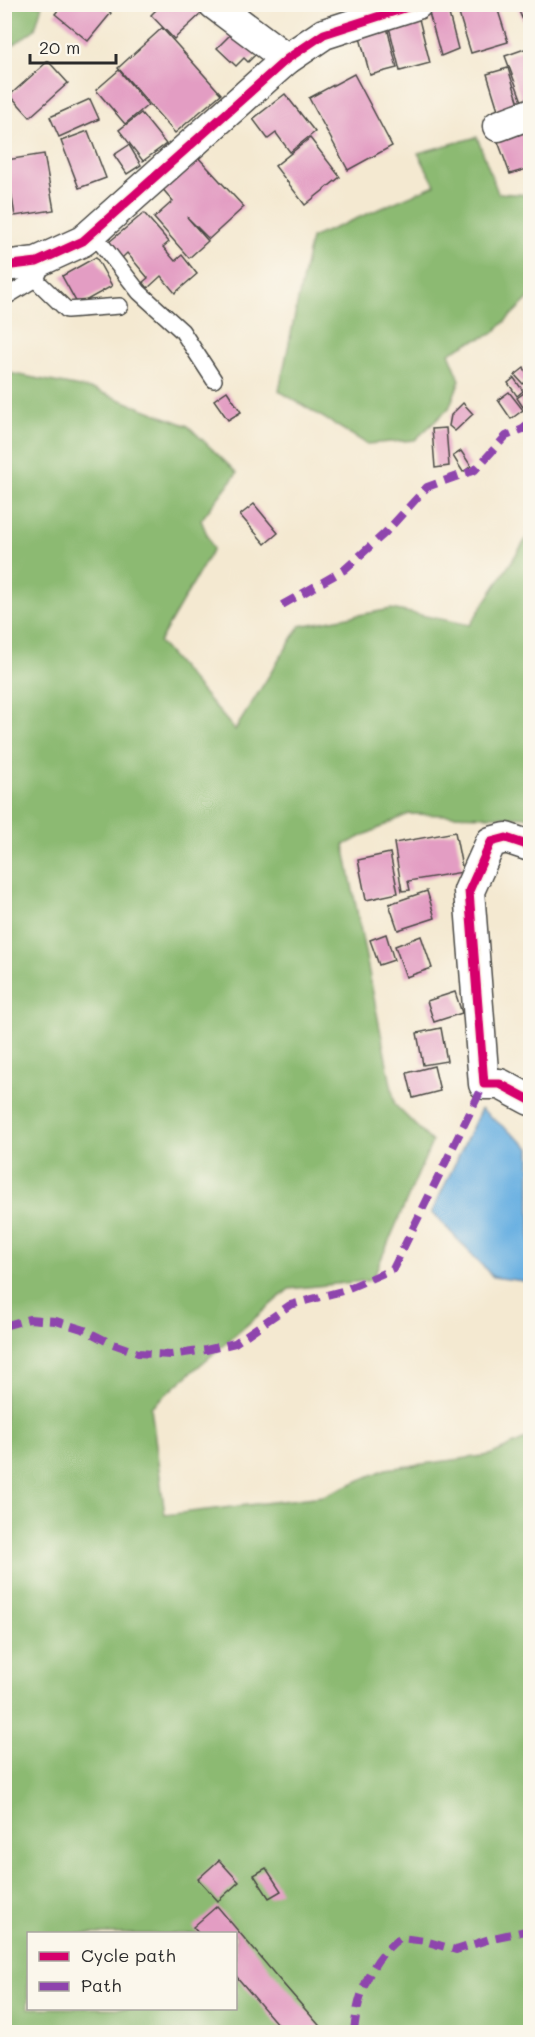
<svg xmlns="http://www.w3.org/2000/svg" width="535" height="2037" font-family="Mali,sans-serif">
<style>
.forest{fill:#8cba72;stroke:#5c724e;stroke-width:1.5;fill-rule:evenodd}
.water{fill:#6bb1e2;stroke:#4b6e86;stroke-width:1.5}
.building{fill:#e39dc3}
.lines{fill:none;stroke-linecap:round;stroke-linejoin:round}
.service-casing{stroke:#494844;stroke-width:18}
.minor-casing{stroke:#494844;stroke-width:33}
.service{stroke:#fff;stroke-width:15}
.minor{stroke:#fff;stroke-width:30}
.quiet{stroke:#8e44ad;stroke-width:8;stroke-dasharray:15 8;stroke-linecap:butt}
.cycleway-casing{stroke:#fbf7ec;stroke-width:13}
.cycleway{stroke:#d6006c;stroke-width:9}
</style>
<rect width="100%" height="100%" fill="#fbf7ec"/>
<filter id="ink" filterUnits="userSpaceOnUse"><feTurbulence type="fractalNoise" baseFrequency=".0167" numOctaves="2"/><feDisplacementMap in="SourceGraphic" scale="12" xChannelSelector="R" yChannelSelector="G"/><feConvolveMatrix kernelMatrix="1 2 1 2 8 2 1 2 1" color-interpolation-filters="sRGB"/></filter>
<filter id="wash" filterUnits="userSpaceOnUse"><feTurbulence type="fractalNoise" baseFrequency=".008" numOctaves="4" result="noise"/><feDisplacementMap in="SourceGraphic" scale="24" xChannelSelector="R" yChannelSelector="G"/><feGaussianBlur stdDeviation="1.35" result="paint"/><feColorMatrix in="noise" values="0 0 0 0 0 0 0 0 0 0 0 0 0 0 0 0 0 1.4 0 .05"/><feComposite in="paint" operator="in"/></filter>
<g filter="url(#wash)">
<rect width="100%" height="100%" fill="#f4e9d1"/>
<!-- forest -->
<g class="forest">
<path d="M5 4 42 5 35 29 5 51Z"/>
<path d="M477 137 498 193 530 195V297L492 334 468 343 449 353 460 380 449 408 415 440 367 444 279 391 311 238 435 185 418 153Z"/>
<path d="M4 372 95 390 188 426 237 473 201 520 213 549 159 642 235 730 300 626 391 609 470 625 530 533V817L408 814 344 845 395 1105 432 1142 372 1280 289 1289 151 1407 165 1515 323 1496 386 1469 490 1455 530 1437V2032H5ZM28 1934H236V2008H28Z"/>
</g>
<!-- water -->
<path class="water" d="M481 1109 530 1148V1282L493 1277 432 1212Z"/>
<g id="blocks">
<!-- building -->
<g class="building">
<path d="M63 4H101L111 13 88 41 55 14Z"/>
<path d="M162 4H194L202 13 174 39 151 15Z"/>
<path d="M456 4H496L508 42 471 53Z"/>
<path d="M516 4H530V37Z"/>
<path d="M447 6 458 49 441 56 429 13Z"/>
<path d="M418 15 430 63 400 71 388 23Z"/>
<path d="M386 23 397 68 370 75 358 30Z"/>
<path d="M162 28 221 94 175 133 118 68Z"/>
<path d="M235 30 258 52 248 62 244 58 236 66 217 48Z"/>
<path d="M530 47V102L523 104 505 56Z"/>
<path d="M48 61 68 83 30 117 10 95Z"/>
<path d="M508 68 520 107 499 113 487 74Z"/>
<path d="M119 70 148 105 125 124 96 90Z"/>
<path d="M354 74 392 146 348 170 309 98Z"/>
<path d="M285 94 315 132 290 152 276 133 268 139 253 119Z"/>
<path d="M90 99 99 119 59 137 50 117Z"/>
<path d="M141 113 166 144 143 161 119 130Z"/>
<path d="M530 123V168L510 174 496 136Z"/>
<path d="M88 131 106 178 79 188 61 141Z"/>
<path d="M310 138 340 177 305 205 275 166Z"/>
<path d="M129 145 141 165 127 174 114 155Z"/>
<path d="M44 154 54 210 15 216 6 160Z"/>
<path d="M195 154 244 207 209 239 187 217 208 241 189 258 154 218 173 201 160 186Z"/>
<path d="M144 213 169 242 163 247 175 261 182 255 197 274 175 293 161 276 148 288 143 282 148 278 127 253 122 258 109 242Z"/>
<path d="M96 257 112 286 78 305 62 276Z"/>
<path d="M524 368 530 378 523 384 515 375Z"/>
<path d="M514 378 523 391 517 396 508 383Z"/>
<path d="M227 391 241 412 228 420 214 400Z"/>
<path d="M509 392 523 410 511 419 498 400Z"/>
<path d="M524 393 530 403 523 407 517 398Z"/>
<path d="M463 403 473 414 455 431 449 426 451 415Z"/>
<path d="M446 428 449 466 435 468 432 429Z"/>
<path d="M461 451 471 466 463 472 453 456Z"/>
<path d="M254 504 278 533 265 544 240 515Z"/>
<path d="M455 832 463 872 408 881 410 890 402 891 394 843Z"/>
<path d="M390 853 398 893 366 900 358 860Z"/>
<path d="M427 891 435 918 398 930 389 904Z"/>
<path d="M386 934 394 960 379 965 370 940Z"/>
<path d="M421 936 432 968 406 977 395 946Z"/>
<path d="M455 992 462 1013 434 1022 427 1001Z"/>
<path d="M441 1028 447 1061 423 1065 417 1033Z"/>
<path d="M434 1066 440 1091 413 1098 407 1073Z"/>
<path d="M219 1860 239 1882 218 1901 198 1879Z"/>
<path d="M266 1868 281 1891 269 1898 254 1875Z"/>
<path d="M217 1906 278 1978 325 2032H284L236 1976V1934H199L193 1927Z"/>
</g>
</g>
</g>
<g filter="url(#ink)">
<use href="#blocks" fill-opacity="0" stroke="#494844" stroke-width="1.5"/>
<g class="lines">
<!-- service casing -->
<g class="service-casing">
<g id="service">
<path d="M92 232 139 292 182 331 214 380"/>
<path d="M35 279 67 310 120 306"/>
<path d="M4 298 35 279 39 273"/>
</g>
</g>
<!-- minor casing -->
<g class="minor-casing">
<g id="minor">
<path d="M214 4 287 59"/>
<path d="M498 126 530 114"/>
<path d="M4 266 37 262 83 241 287 59 324 34 417 4"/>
<path d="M530 846 506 838 491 842 469 891 484 1084H500L530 1100"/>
</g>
</g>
<!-- service -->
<use href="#service" class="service"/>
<!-- minor -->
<use href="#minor" class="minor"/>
<!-- quiet -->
<g class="quiet">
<path d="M282 605 344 570 385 533 427 487 475 470 506 436 523 429 530 421"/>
<path d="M4 1326 29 1319 56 1321 85 1330 108 1342 138 1353 171 1355 206 1350 235 1343 290 1305 342 1291 393 1269 484 1084"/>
<path d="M354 2032C357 1997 370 1959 400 1938L425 1941 456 1950 493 1938 530 1930"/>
</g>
<!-- cycleway casing -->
<g class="cycleway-casing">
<g id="cycleway">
<path d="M4 266 37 262 83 241 287 59 324 34 417 4"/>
<path d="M530 846 506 838 491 842 469 891 484 1084H500L530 1100"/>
</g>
</g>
<!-- cycleway -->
<use href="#cycleway" class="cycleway"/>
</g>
</g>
<!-- margin -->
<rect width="535" height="2037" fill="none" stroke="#fbf7ec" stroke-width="24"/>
<!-- legend -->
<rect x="27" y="1932" width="210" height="78" fill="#fbf7ec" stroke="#a8a59f" stroke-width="1.5"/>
<rect x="39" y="1952" width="30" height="9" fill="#d6006c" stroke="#a8a59f" stroke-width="1.5"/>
<text x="81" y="1962" font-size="18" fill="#2b2b2b">Cycle path</text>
<rect x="39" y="1982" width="30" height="9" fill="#8e44ad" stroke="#a8a59f" stroke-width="1.5"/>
<text x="81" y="1992" font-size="18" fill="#2b2b2b">Path</text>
<!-- scale -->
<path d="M30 54v9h86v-9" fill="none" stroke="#2b2b2b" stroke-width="3"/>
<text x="39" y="54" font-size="18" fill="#2b2b2b" stroke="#fbf7ec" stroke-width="4.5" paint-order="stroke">20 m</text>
</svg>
